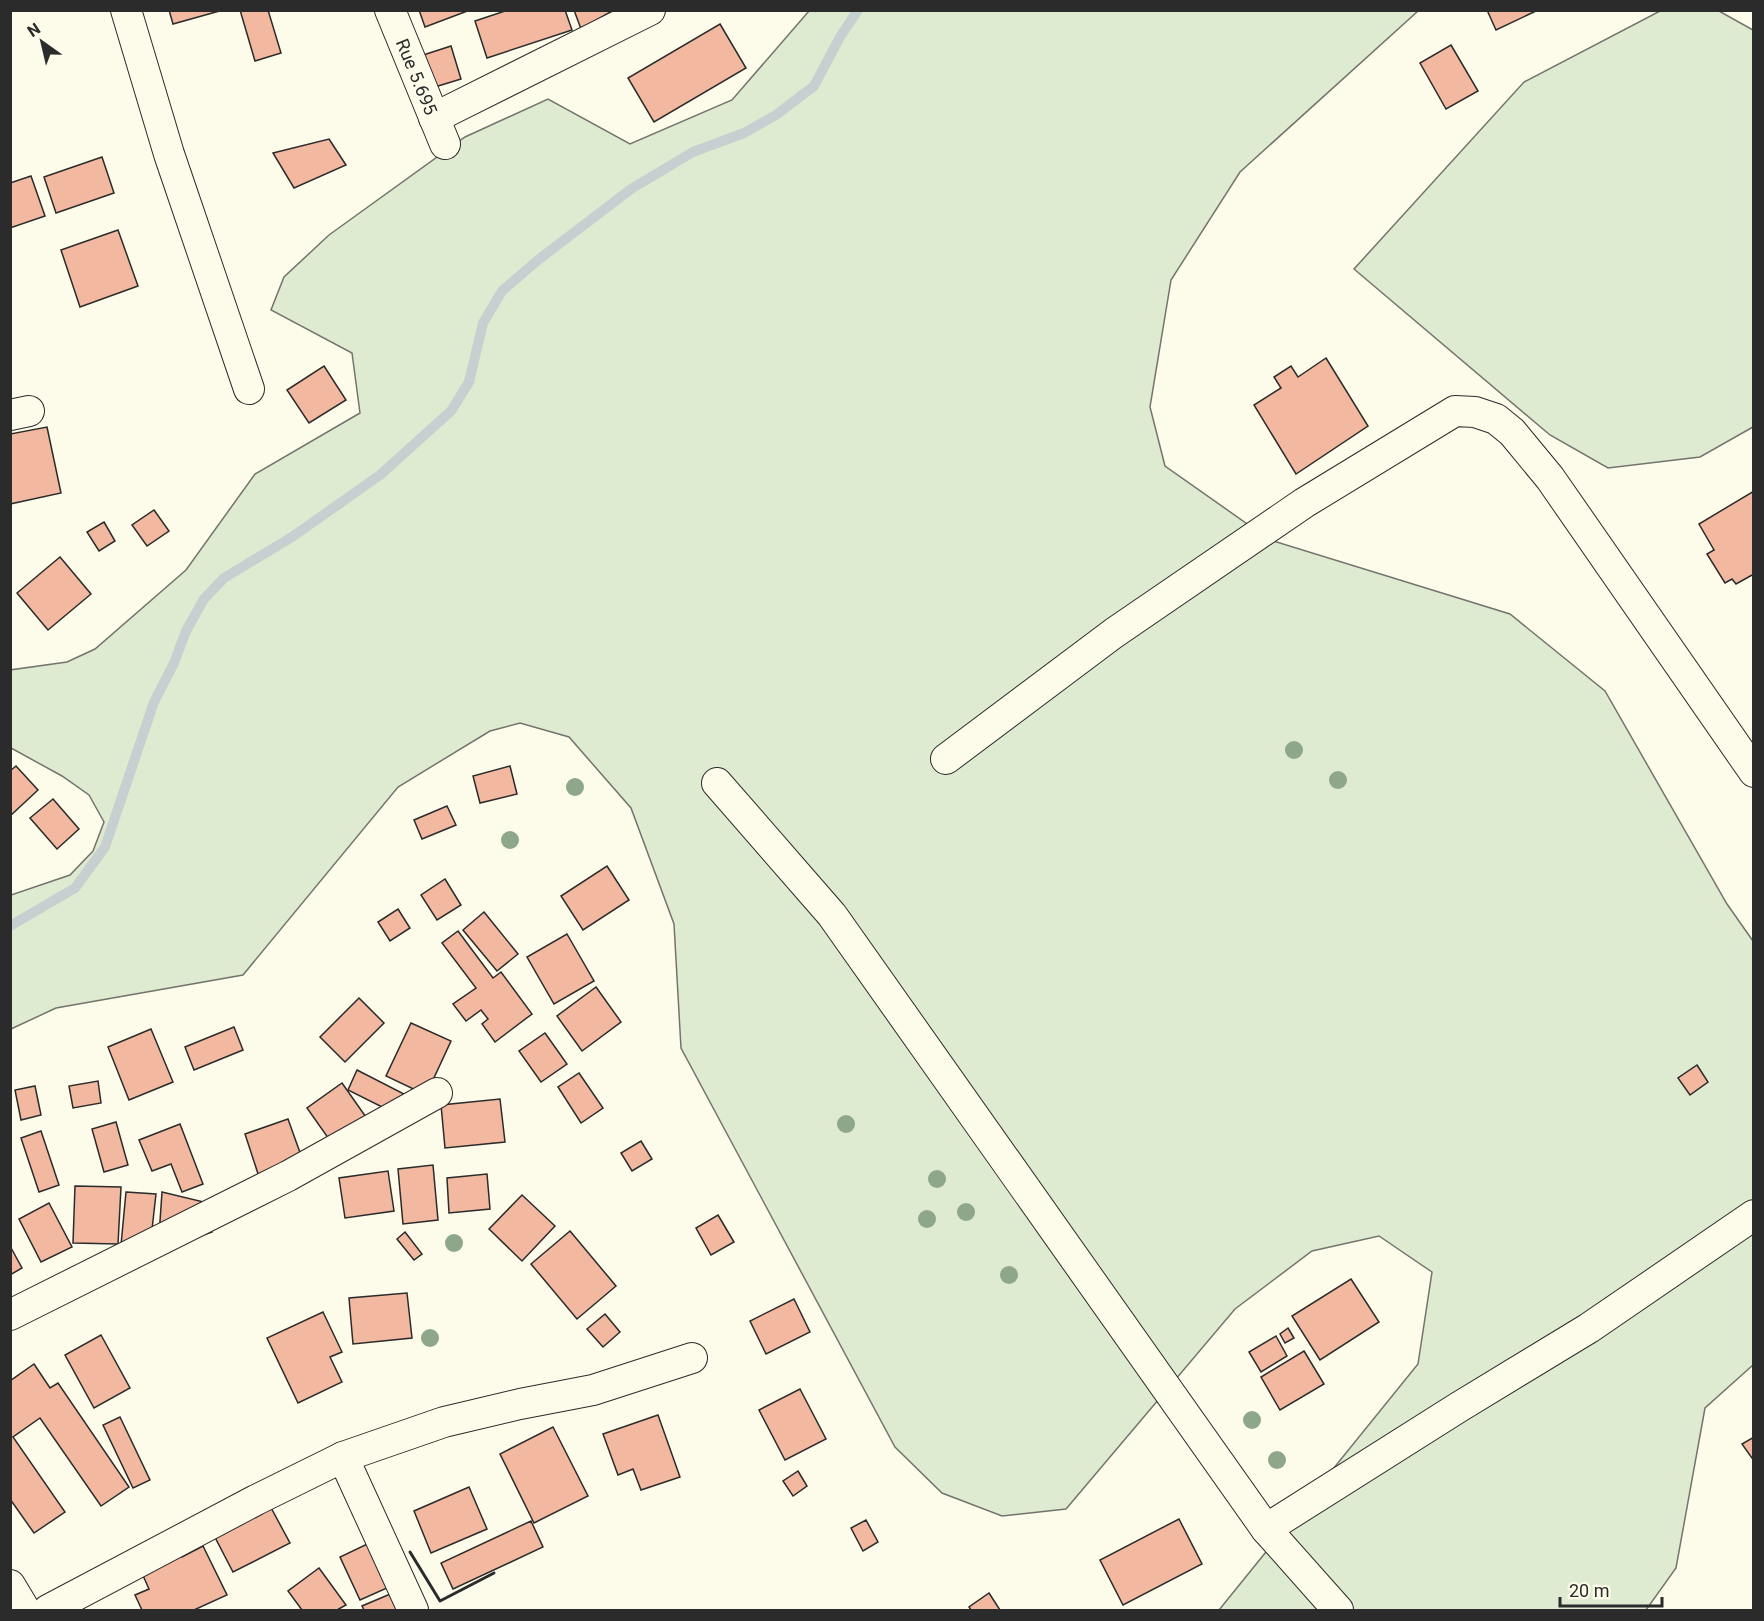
<svg xmlns="http://www.w3.org/2000/svg" width="1764" height="1621" font-family="Roboto,sans-serif">
<style>
.green{fill:#deebd1;stroke:#74746e;stroke-width:1.5}
.lines{fill:none;stroke-linecap:round;stroke-linejoin:round}
.stream{stroke:#c7d0d0;stroke-width:10}
.building{fill:#f2b8a0;stroke:#2b2b2b;stroke-width:1.5}
.minor-casing{stroke:#2b2b2b;stroke-width:32}
.minor{stroke:#fdfbea;stroke-width:30}
.wall{stroke:#2b2b2b;stroke-width:3}
.tree{fill:#8ea78a}
.labels{text-anchor:middle;dominant-baseline:central;stroke-width:4.5;stroke-linejoin:round;paint-order:stroke}
.street-label{font-size:18px;fill:#2b2b2b;stroke:#fdfbea}
</style>
<rect width="100%" height="100%" fill="#fdfbea"/>
<!-- green -->
<g class="green">
<path d="M809 11H1418L1240 172 1171 280 1150 407 1165 466 1270 540 1510 614 1605 691 1727 904 1753 941V1365L1705 1408 1676 1568 1646 1610H1219L1418 1364 1432 1272 1379 1236 1312 1251 1235 1309 1066 1509 1002 1516 942 1493 895 1447 681 1048 674 924 631 808 569 737 520 723 490 731 398 787 243 975 56 1008 11 1029V895L70 875 93 851 104 822 89 795 62 776 11 748 10 670 67 662 95 649 186 570 255 474 360 413 352 353 271 310 284 277 329 235 465 137 548 99 630 144 732 100Z"/>
<path d="M1660 11H1719L1753 30V427L1700 457 1608 468 1550 435 1354 269 1524 82Z"/>
</g>
<g class="lines">
<!-- stream -->
<path class="stream" d="M10 926 75 888 105 847 154 702 174 663 186 631 204 599 224 578 292 537 380 475 451 411 469 382 483 323 502 291 538 260 631 189 693 152 744 133 776 115 814 86 840 37 858 10"/>
</g>
<!-- building -->
<g class="building">
<path d="M169 10H223L173 24Z"/>
<path d="M240 10H268L281 53 255 61Z"/>
<path d="M419 10H470L425 27Z"/>
<path d="M508 10H565L572 30 487 58 475 21Z"/>
<path d="M574 10H614L581 29Z"/>
<path d="M1487 10H1535L1536 11 1496 30Z"/>
<path d="M720 24 746 68 654 122 628 78Z"/>
<path d="M1451 45 1478 91 1446 109 1420 63Z"/>
<path d="M451 46 461 79 425 90 414 58Z"/>
<path d="M329 139 346 165 294 188 273 153Z"/>
<path d="M102 157 114 193 56 213 44 177Z"/>
<path d="M31 176 45 216 10 228V183Z"/>
<path d="M118 230 138 286 80 307 61 250Z"/>
<path d="M1326 358 1368 426 1296 474 1254 405 1281 388 1274 377 1291 366 1298 377Z"/>
<path d="M324 366 346 400 309 423 287 390Z"/>
<path d="M47 427 61 493 10 504V434Z"/>
<path d="M1754 491V574L1736 584 1732 579 1725 583 1707 554 1714 550 1699 524Z"/>
<path d="M154 510 169 531 147 546 132 525Z"/>
<path d="M104 522 115 541 99 551 87 532Z"/>
<path d="M60 557 91 594 48 630 17 593Z"/>
<path d="M16 766 38 790 10 816V771Z"/>
<path d="M510 766 517 794 480 803 473 776Z"/>
<path d="M53 799 79 829 57 849 30 818Z"/>
<path d="M447 806 456 825 422 839 414 820Z"/>
<path d="M607 866 629 900 583 930 561 896Z"/>
<path d="M445 879 461 905 437 920 421 895Z"/>
<path d="M398 909 410 928 390 941 378 922Z"/>
<path d="M484 912 518 954 497 971 463 930Z"/>
<path d="M458 931 493 978 501 972 532 1014 495 1042 482 1024 488 1019 481 1010 466 1021 453 1004 476 988 442 943Z"/>
<path d="M567 934 594 981 554 1004 527 957Z"/>
<path d="M596 987 621 1022 582 1051 557 1016Z"/>
<path d="M359 998 384 1023 345 1062 320 1037Z"/>
<path d="M411 1023 451 1041 426 1095 386 1076Z"/>
<path d="M234 1027 243 1050 194 1070 185 1047Z"/>
<path d="M151 1029 173 1082 129 1100 108 1047Z"/>
<path d="M545 1033 567 1064 541 1082 519 1051Z"/>
<path d="M1697 1065 1708 1082 1690 1095 1678 1078Z"/>
<path d="M357 1070 404 1094 394 1113 348 1090Z"/>
<path d="M579 1073 603 1108 581 1123 558 1087Z"/>
<path d="M98 1081 101 1103 73 1108 69 1086Z"/>
<path d="M342 1083 373 1127 338 1152 307 1108Z"/>
<path d="M35 1086 41 1115 21 1120 15 1090Z"/>
<path d="M500 1099 505 1142 445 1148 441 1105Z"/>
<path d="M288 1119 303 1161 263 1189 245 1134Z"/>
<path d="M116 1122 128 1165 104 1172 92 1129Z"/>
<path d="M180 1124 203 1184 182 1192 171 1164 152 1171 139 1140Z"/>
<path d="M41 1131 59 1185 39 1192 21 1138Z"/>
<path d="M641 1141 652 1159 632 1171 621 1153Z"/>
<path d="M433 1165 438 1220 403 1224 398 1169Z"/>
<path d="M388 1171 394 1211 345 1218 339 1178Z"/>
<path d="M487 1174 490 1209 449 1213 447 1178Z"/>
<path d="M75 1186 121 1187 118 1244 73 1243Z"/>
<path d="M126 1192 156 1194 150 1247 121 1245Z"/>
<path d="M162 1192 208 1203 212 1232 158 1251Z"/>
<path d="M522 1195 555 1226 522 1261 489 1229Z"/>
<path d="M49 1203 72 1247 41 1262 19 1219Z"/>
<path d="M718 1215 734 1242 711 1255 696 1228Z"/>
<path d="M570 1231 616 1286 577 1319 531 1264Z"/>
<path d="M405 1232 422 1254 414 1260 397 1239Z"/>
<path d="M10 1246 22 1268 10 1275Z"/>
<path d="M1351 1279 1379 1322 1320 1360 1292 1316Z"/>
<path d="M407 1293 412 1338 353 1344 349 1298Z"/>
<path d="M794 1299 810 1332 766 1354 750 1321Z"/>
<path d="M323 1312 342 1352 330 1357 342 1382 298 1403 267 1338Z"/>
<path d="M605 1314 620 1332 603 1347 587 1329Z"/>
<path d="M1288 1328 1294 1338 1285 1343 1280 1334Z"/>
<path d="M101 1335 130 1388 94 1408 65 1355Z"/>
<path d="M1276 1336 1287 1356 1261 1372 1249 1352Z"/>
<path d="M1304 1351 1324 1384 1280 1410 1261 1377Z"/>
<path d="M34 1364 50 1388 58 1383 129 1487 101 1506 40 1418 13 1437 65 1512 34 1533 10 1499V1381Z"/>
<path d="M800 1389 826 1439 785 1460 759 1410Z"/>
<path d="M658 1415 680 1477 641 1490 633 1469 618 1475 603 1434Z"/>
<path d="M120 1417 150 1480 133 1488 103 1425Z"/>
<path d="M553 1427 588 1496 534 1523 500 1454Z"/>
<path d="M1754 1437V1461L1742 1444Z"/>
<path d="M798 1471 807 1486 793 1496 783 1481Z"/>
<path d="M469 1487 487 1529 431 1553 414 1511Z"/>
<path d="M262 1491 290 1543 233 1572 206 1520Z"/>
<path d="M1179 1519 1202 1564 1123 1605 1100 1560Z"/>
<path d="M866 1520 878 1542 863 1551 851 1528Z"/>
<path d="M531 1521 543 1547 453 1589 441 1563Z"/>
<path d="M384 1536 405 1580 360 1600 340 1557Z"/>
<path d="M176 1543 182 1557 203 1546 227 1595 194 1610H142L135 1595 149 1589 137 1562Z"/>
<path d="M319 1568 346 1605 337 1610H302L288 1591Z"/>
<path d="M395 1592 402 1610H364L362 1606Z"/>
<path d="M989 1593 1000 1610H971L969 1607Z"/>
</g>
<g class="lines">
<!-- minor casing -->
<g class="minor-casing">
<g id="minor">
<path d="M126 10 169 154 249 389"/>
<path id="s1" d="M390 10 445 144"/>
<path d="M434 118 650 10"/>
<path d="M10 415 29 411"/>
<path d="M946 759 1114 633 1304 503 1455 411 1475 412 1496 419 1512 432 1550 478 1754 772"/>
<path d="M717 783 832 915 1266 1529 1338 1610"/>
<path d="M10 1315 288 1176 437 1093"/>
<path d="M343 1457 413 1610"/>
<path d="M1266 1529 1459 1407 1589 1328 1754 1215"/>
<path d="M10 1585 25 1610"/>
<path d="M48 1610 256 1500 343 1457 444 1422 520 1404 593 1390 692 1358"/>
</g>
</g>
<!-- minor -->
<use href="#minor" class="minor"/>
<!-- wall -->
<path class="wall" d="M410 1552 440 1601 494 1573"/>
</g>
<!-- trees -->
<g class="tree">
<circle cx="1294" cy="750" r="9"/>
<circle cx="1338" cy="780" r="9"/>
<circle cx="575" cy="787" r="9"/>
<circle cx="510" cy="840" r="9"/>
<circle cx="846" cy="1124" r="9"/>
<circle cx="937" cy="1179" r="9"/>
<circle cx="966" cy="1212" r="9"/>
<circle cx="927" cy="1219" r="9"/>
<circle cx="454" cy="1243" r="9"/>
<circle cx="1009" cy="1275" r="9"/>
<circle cx="430" cy="1338" r="9"/>
<circle cx="1252" cy="1420" r="9"/>
<circle cx="1277" cy="1460" r="9"/>
</g>
<g class="labels">
<!-- street labels -->
<g class="street-label">
<text stroke="none"><textPath href="#s1" startOffset="72">Rue 5.695</textPath></text>
</g>
</g>
<!-- border -->
<rect width="1764" height="1621" fill="none" stroke="#2b2b2b" stroke-width="24"/>
<!-- north arrow -->
<g transform="translate(42 42) rotate(326)" stroke="#fdfbea" stroke-width="4.5" paint-order="stroke">
<path d="M0-4.5L10 22L0 15L-10 22Z" fill="#2b2b2b"/>
<text y="-9" font-size="16" font-weight="bold" text-anchor="middle" fill="#2b2b2b">N</text>
</g>
<!-- scale -->
<path d="M1560 1597v9h102v-9" fill="none" stroke="#2b2b2b" stroke-width="3"/>
<text x="1569" y="1597" font-size="18" fill="#2b2b2b" stroke="#fdfbea" stroke-width="4.5" paint-order="stroke">20 m</text>
</svg>
